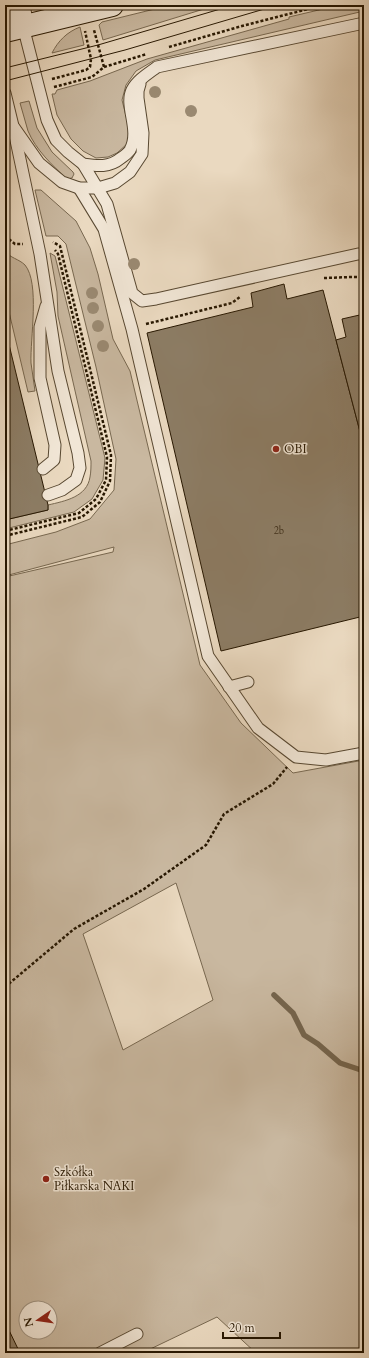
<svg xmlns="http://www.w3.org/2000/svg" width="369" height="1358" font-family="Cardo,serif">
<style>
.green{fill:#c9b8a0;stroke:#786850;fill-rule:evenodd}
.lines{fill:none;stroke-linecap:round;stroke-linejoin:round}
.stream{stroke:#74644d;stroke-width:5.5}
.building{fill:#8c7c64;stroke:#271701}
.service-casing{stroke:#584831;stroke-width:13}
.minor-casing{stroke:#584831;stroke-width:24}
.secondary-casing{stroke:#271701;stroke-width:24}
.path{stroke:#271701;stroke-width:2.5;stroke-dasharray:3 2;stroke-linecap:butt}
.service{stroke:#f1e6d6;stroke-width:11}
.minor{stroke:#f1e6d6;stroke-width:22}
.secondary{stroke:#f1e6d6;stroke-width:22}
.tram{stroke:#271701;stroke-width:1}
.tree{fill:#9a8971}
.poi-dot{fill:#8f2418;stroke:#f1e6d6;stroke-width:1.5}
.labels{text-anchor:middle;dominant-baseline:central;stroke-width:3;stroke-linejoin:round;paint-order:stroke}
.number-label{font-size:10px;fill:#40301a}
.poi-label{font-size:12px;fill:#271701;stroke:#f1e6d6;text-anchor:start}
</style>
<rect width="100%" height="100%" fill="#ead9c0"/>
<filter id="stains"><feTurbulence type="fractalNoise" baseFrequency=".005" numOctaves="4"/><feColorMatrix values="0 0 0 0 .2 0 0 0 0 .09 0 0 0 0 .02 0 0 0 .5 -.17"/></filter>
<radialGradient id="worn" r=".72"><stop offset=".6" stop-color="#630" stop-opacity="0"/><stop offset="1" stop-color="#630" stop-opacity=".3"/></radialGradient>
<!-- green -->
<g class="green">
<path d="M171 5H217L103 40 99 25 102 22Z"/>
<path d="M340 5H364V11L155 60 136 71 126 85 122 100 130 132 127 144 117 153 108 157 96 158 83 151 71 139 57 115 52 94H55L57 90 90 81 147 59 289 19V17Z"/>
<path d="M80 27 84 45 52 53C58 41 67 32 80 27Z"/>
<path d="M29 101 37 128 52 152 73 172 74 174 72 178 67 179C52 165 36 150 28 131 25 122 23 112 20 103Z"/>
<path d="M35 190H41L76 221 90 248 98 274 113 339 130 371 200 665 241 723 293 773 364 760V1353H256L217 1317 142 1353H5V577L113 552 114 547 5 576V545L56 532 90 519 114 490 116 459 96 367 66 244 58 236H46ZM176 883 213 1000 123 1050 83 934ZM26 1308H50V1332H26Z"/>
<path d="M5 251C10 258 19 259 25 265 40 283 30 339 31 363 32 372 34 382 35 391L28 392 5 295Z"/>
<path d="M50 253 55 256 105 458 103 480 92 499 74 512 5 529V520L48 510V505C65 501 87 497 90 477 91 472 91 466 91 461L58 316 57 292Z"/>
</g>
<g class="lines">
<!-- stream -->
<path class="stream" d="M274 995 293 1013 304 1035 318 1044 340 1063 364 1071"/>
</g>
<!-- building -->
<g class="building">
<path d="M284 284 287 299 323 290 364 447V616L221 651 147 333 253 307 251 293Z"/>
<path d="M364 314V447L336 340 346 337 342 319Z"/>
<path d="M5 328 48 505V510L5 520Z"/>
<path d="M5 1322 20 1353H5Z"/>
</g>
<g class="lines">
<!-- service casing -->
<g class="service-casing">
<g id="service">
<path d="M23 26 47 120 56 140 68 152 83 164 107 204 132 293 142 301 156 299 358 254H364"/>
<path d="M5 93 13 126 39 163 62 182 79 188H98L115 183 130 172 142 154 143 133 138 98V91L140 84"/>
<path d="M13 126 40 254 58 371 78 453 80 468 76 480 62 490 48 495"/>
<path d="M83 164C97 166 109 168 121 158 124 156 128 153 130 150 141 130 124 106 132 90 137 80 149 73 157 67L364 23"/>
<path d="M79 188 104 229 132 329 208 656 258 728 296 757 326 760 364 753"/>
<path d="M43 469 54 460 55 445 40 378V327L46 306"/>
<path d="M229 687 248 682"/>
<path d="M100 1353 137 1334"/>
</g>
</g>
<!-- minor casing -->
<g class="minor-casing">
<path id="minor" d="M18 5 23 26"/>
</g>
<!-- secondary casing -->
<g class="secondary-casing">
<path id="secondary" d="M5 31 112 5"/>
</g>
<!-- path -->
<g class="path">
<path d="M169 47 242 26 324 5"/>
<path d="M104 67 147 54"/>
<path d="M52 79 86 70 90 67 91 59 85 31"/>
<path d="M54 87 92 77 104 67 94 30"/>
<path d="M5 236 15 244H23"/>
<path d="M324 278 352 277H364"/>
<path d="M146 324 232 303 240 297"/>
<path d="M5 531 79 513 96 499 106 480 107 457 58 254 55 250"/>
<path d="M5 536 82 517 100 502 110 481 111 455 60 246 53 242"/>
<path d="M5 987 74 929 144 889 206 845 224 814 273 784 287 767"/>
</g>
<!-- service -->
<use href="#service" class="service"/>
<!-- minor -->
<use href="#minor" class="minor"/>
<!-- secondary -->
<use href="#secondary" class="secondary"/>
<!-- tram -->
<g class="tram">
<path d="M5 68 98 45 234 5"/>
<path d="M5 81 125 50 278 5"/>
</g>
</g>
<!-- trees -->
<g class="tree">
<circle cx="155" cy="92" r="6"/>
<circle cx="191" cy="111" r="6"/>
<circle cx="134" cy="264" r="6"/>
<circle cx="92" cy="293" r="6"/>
<circle cx="93" cy="308" r="6"/>
<circle cx="98" cy="326" r="6"/>
<circle cx="103" cy="346" r="6"/>
</g>
<!-- markers -->
<g class="poi-dot">
<circle cx="276" cy="449" r="4"/>
<circle cx="46" cy="1179" r="4"/>
</g>
<g class="labels">
<!-- number labels -->
<g class="number-label">
<text x="279" y="531">2b</text>
</g>
<!-- poi labels -->
<g class="poi-label">
<text x="284" y="449">OBI</text>
<text x="54" y="1172">Szkółka<tspan x="54" dy="14">Piłkarska NAKI</tspan></text>
</g>
</g>
<!-- margin -->
<rect width="369" height="1358" fill="none" stroke="#ead9c0" stroke-width="20"/>
<rect x="6" y="6" width="357" height="1346" fill="none" stroke="#271701" stroke-width="2"/>
<rect x="10" y="10" width="349" height="1338" fill="none" stroke="#271701"/>
<!-- north arrow -->
<g transform="translate(38 1320) rotate(257)"><circle r="19" fill="#f1e6d6" stroke="#a09381"/>
<path d="M0-3L7 15L0 10L-7 15Z" fill="#8f2418"/>
<text y="-6" font-size="11" font-weight="bold" text-anchor="middle" fill="#271701">N</text>
</g>
<!-- scale -->
<path d="M223 1332v6h57v-6" fill="none" stroke="#271701" stroke-width="2"/>
<text x="229" y="1332" font-size="12" fill="#271701" stroke="#f1e6d6" stroke-width="3" paint-order="stroke">20 m</text>
<rect width="100%" height="100%" filter="url(#stains)"/>
<rect width="100%" height="100%" fill="url(#worn)"/>
</svg>
